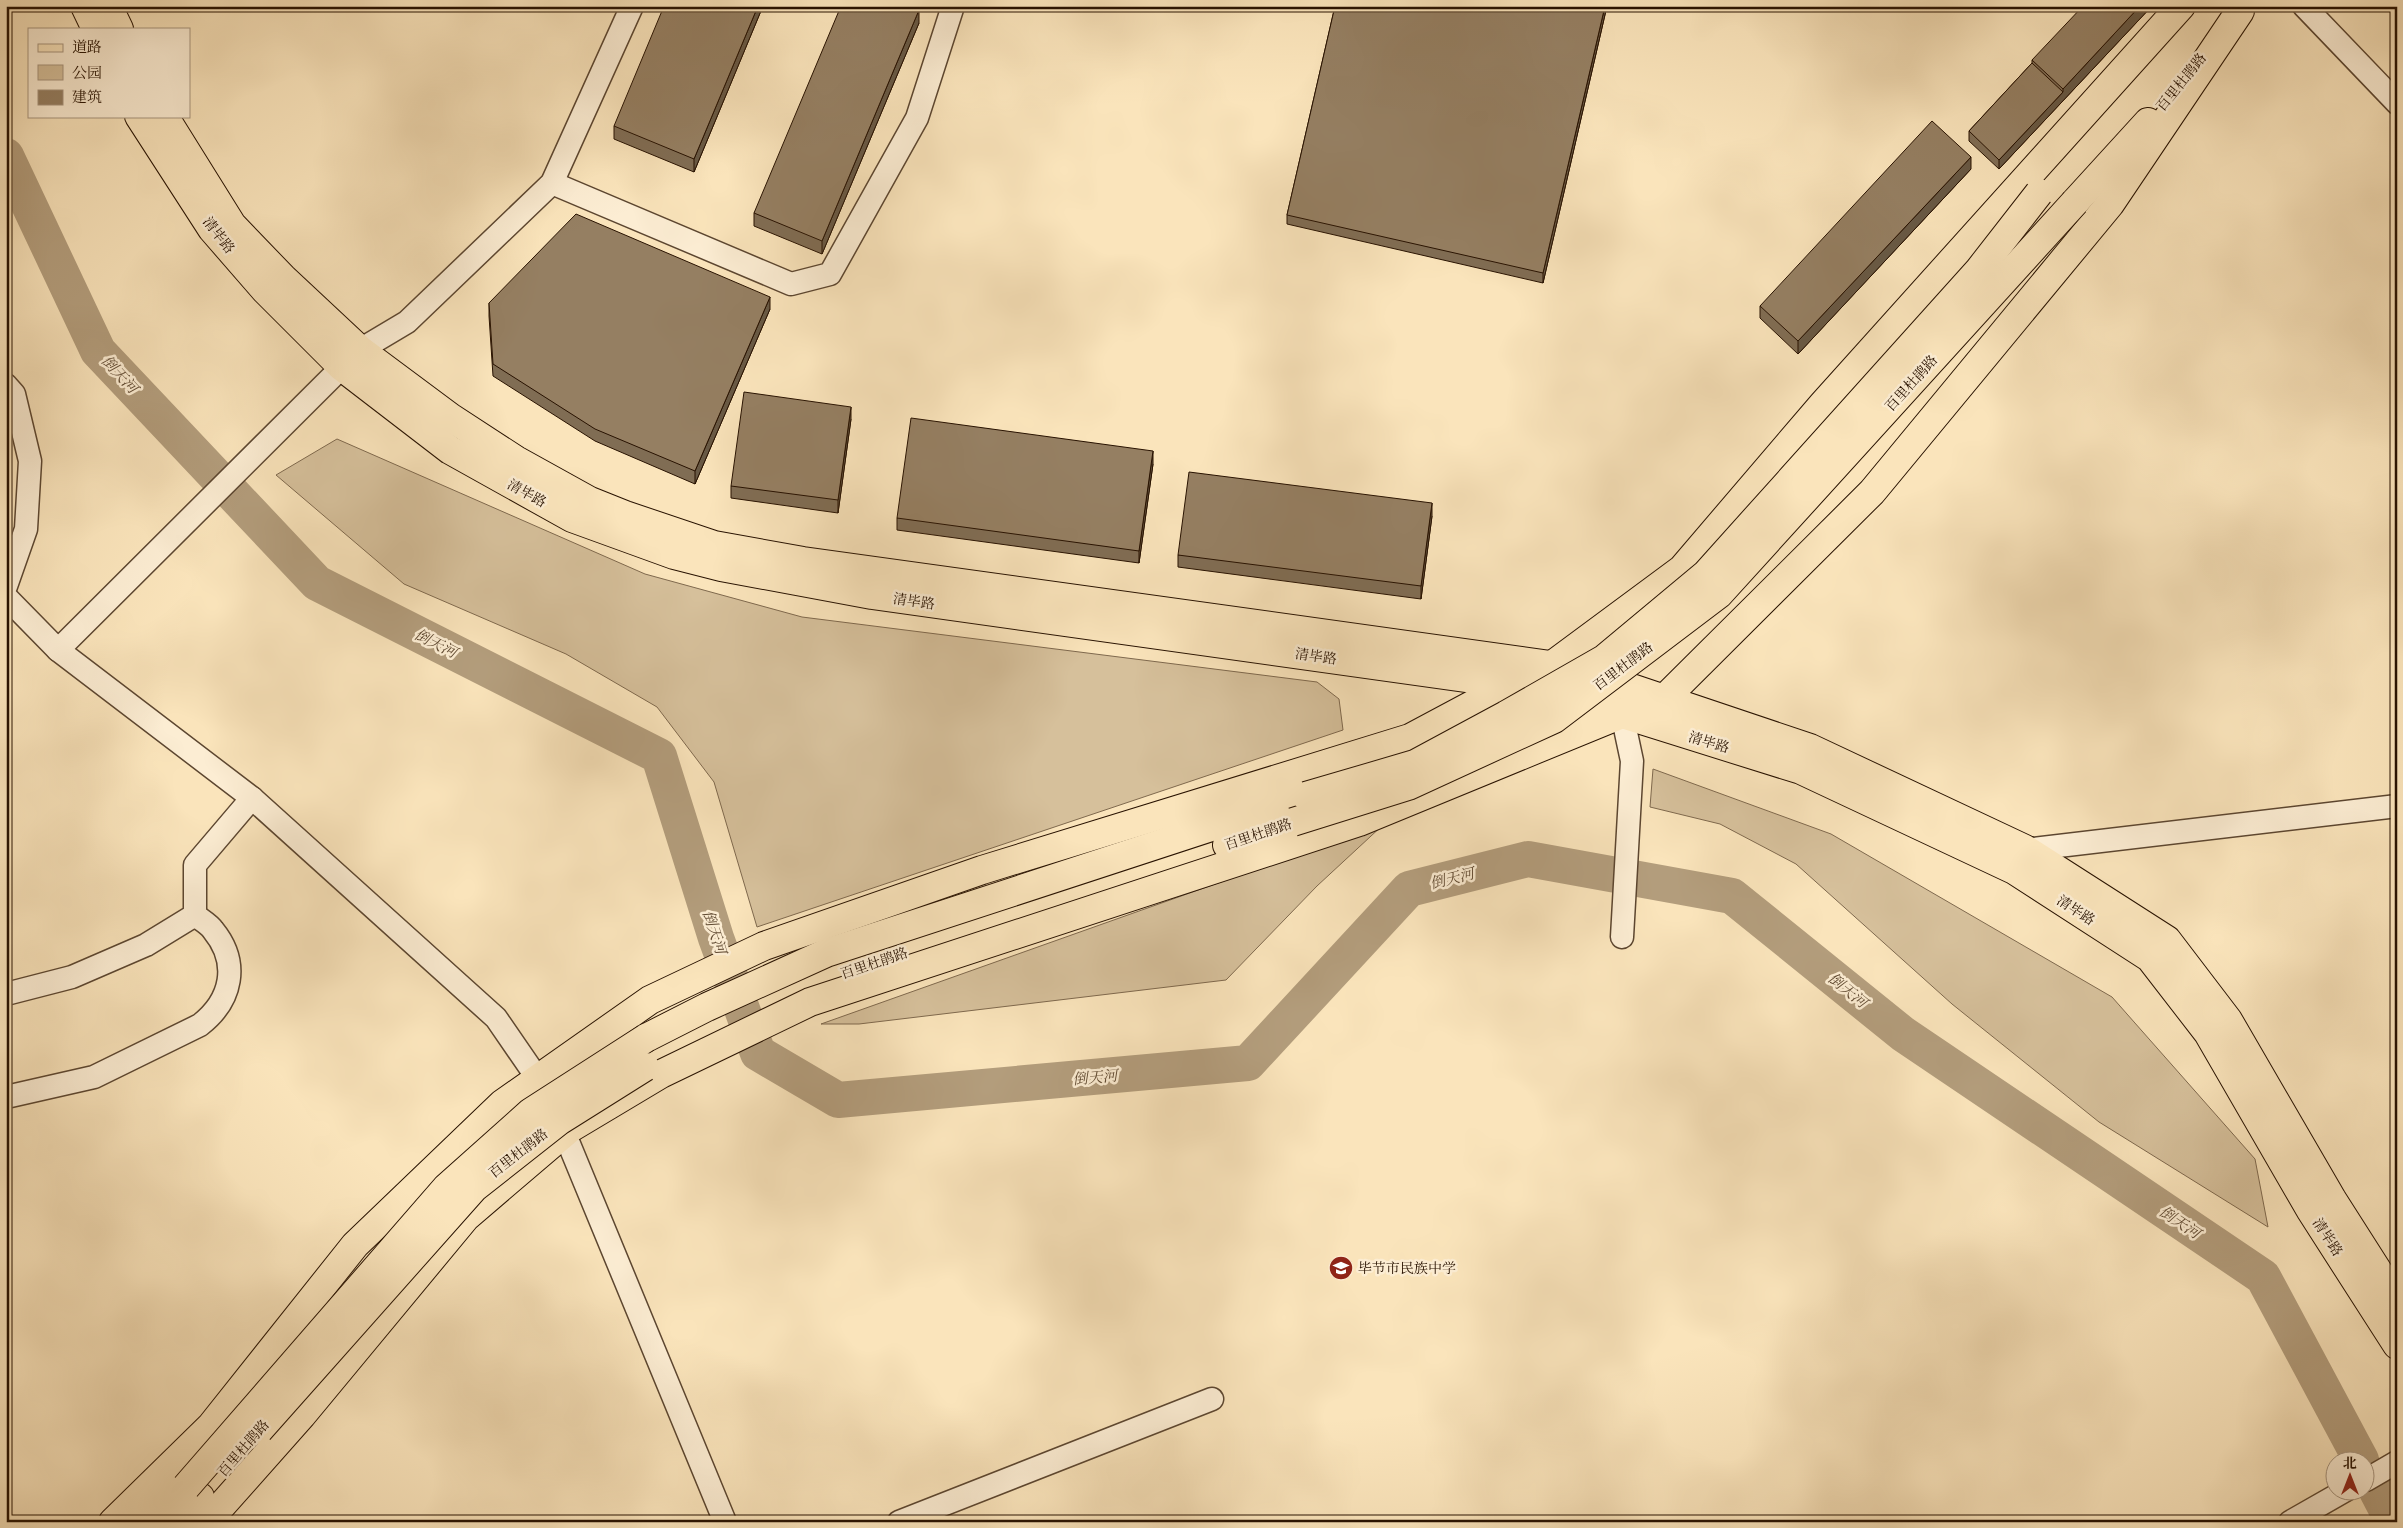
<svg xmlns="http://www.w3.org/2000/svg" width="2403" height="1528" font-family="'Libre Caslon Text','Noto Serif SC',serif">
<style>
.green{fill:#d6c09b;stroke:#7f694e}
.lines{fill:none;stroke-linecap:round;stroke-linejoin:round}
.river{stroke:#b39d7c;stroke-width:36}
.minor-casing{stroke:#5c4630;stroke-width:25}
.major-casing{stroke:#281201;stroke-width:30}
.minor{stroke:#fcedd3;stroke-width:22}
.major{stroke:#fae4bb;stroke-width:28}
.major-bridge-casing{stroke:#281201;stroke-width:30;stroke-linecap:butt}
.major-bridge{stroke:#fae4bb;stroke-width:28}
.wall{fill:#806d54;stroke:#281201}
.shaded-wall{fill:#685945;stroke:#281201}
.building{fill:#957f62;stroke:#281201}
.labels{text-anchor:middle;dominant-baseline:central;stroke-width:5;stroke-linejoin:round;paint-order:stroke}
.street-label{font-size:14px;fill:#281201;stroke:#fcedd3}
.poi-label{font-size:14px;fill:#281201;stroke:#fcedd3;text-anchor:start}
.water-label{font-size:15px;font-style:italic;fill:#604a32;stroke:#fcedd3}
</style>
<rect width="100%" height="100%" fill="#fae4bb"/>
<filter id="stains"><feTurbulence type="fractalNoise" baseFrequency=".004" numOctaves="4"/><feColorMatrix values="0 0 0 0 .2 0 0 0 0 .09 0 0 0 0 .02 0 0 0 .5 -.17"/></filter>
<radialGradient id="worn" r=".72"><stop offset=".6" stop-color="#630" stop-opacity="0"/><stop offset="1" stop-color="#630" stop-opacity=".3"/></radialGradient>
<!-- green -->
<g class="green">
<path d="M337 439 645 574 802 617 1317 682 1339 699 1343 730 757 927 714 782 657 707 566 654 404 584 276 475Z"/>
<path d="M1653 769 1831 834 2112 997 2255 1159 2268 1227 2099 1122 1952 1004 1796 864 1720 824 1650 807Z"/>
<path d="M1384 824 1317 886 1226 980 859 1024H821Z"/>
</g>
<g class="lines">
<!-- river -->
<g class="river">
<path d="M6 156 98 351 317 583 659 756 716 938 758 1053 838 1100 1248 1063 1409 889 1528 859 1732 896 1903 1034 2263 1277 2361 1460"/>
<path d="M2366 1470 2393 1522"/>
</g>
<!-- minor casing -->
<g class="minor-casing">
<g id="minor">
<path d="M2304 6 2397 103"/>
<path d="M552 183 791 284 830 274 917 118 953 6"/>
<path d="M6 385 14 394 30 461 26 529 6 586"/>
<path d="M6 597 58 650 252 798 496 1018 538 1079 564 1132 725 1522"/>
<path d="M58 650 342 367 360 350 407 322 552 183 632 6"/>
<path d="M1622 714 1632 761 1622 937"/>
<path d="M2016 851 2397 806"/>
<path d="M6 994 72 977 146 945 195 915V865L252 798"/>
<path d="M6 1097 94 1077 200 1025C232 1000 240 963 213 930 209 924 201 920 195 915"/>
<path d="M2366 1480 2397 1462"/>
<path d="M899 1522 1212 1399"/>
<path d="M2290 1522 2346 1490"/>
</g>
</g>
<!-- major casing -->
<g class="major-casing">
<g id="major">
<path d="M85 6 96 29"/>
<path d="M108 6 119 29"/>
<path d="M139 116 212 229 265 290 342 367 450 450 572 518 674 555 721 567 872 595 1567 692 1622 714 1801 770 2014 870 2150 958 2208 1033 2311 1211 2397 1345"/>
<path d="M164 116 232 225 283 278 360 350 450 417 516 460 590 501 625 515 714 545 803 561 1572 668 1810 748 2025 849 2167 940 2228 1020 2332 1199 2397 1301"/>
<path d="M2075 202 2148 122"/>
<path d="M1227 845 1293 822"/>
<path d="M646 1038 707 1007 826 953 1306 796"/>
<path d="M113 1522 211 1426 355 1245 502 1104 650 1000 764 946 982 870 1410 738 1513 683 1551 666 1682 569 1823 404 2181 6"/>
<path d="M148 1522 186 1487"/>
<path d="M178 1522 200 1497"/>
<path d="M207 1522 302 1415 466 1217 569 1129 661 1074 810 1002 1359 822 1622 714 1664 699 1872 492 2110 204 2240 11"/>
</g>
</g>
<!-- minor -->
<use href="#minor" class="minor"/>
<!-- major -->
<use href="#major" class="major"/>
<!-- major-bridge casing -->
<g class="major-bridge-casing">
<g id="major-bridge">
<path d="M1306 796 1415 764 1506 715 1604 659 1706 574 1979 270 2039 193"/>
<path d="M1293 822 1408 786 1554 719 1719 594 2075 202"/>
<path d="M259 1430 474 1188 559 1121 645 1067"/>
<path d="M186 1487 446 1188 531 1112 646 1038"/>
</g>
</g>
<!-- major-bridge -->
<use href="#major-bridge" class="major-bridge"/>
</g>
<!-- wall -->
<g class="wall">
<path d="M763 6 694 172 614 139V126Z"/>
<path d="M1335 6H1607L1543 283 1287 224V215Z"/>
<path d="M2152 6 1999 169 1969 141V131L2032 63V60Z"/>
<path d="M919 23 822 254 754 226V213Z"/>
<path d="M1971 169 1798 354 1760 318V306Z"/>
<path d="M489 303 770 309 695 484 595 441 493 376 489 316Z"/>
<path d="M851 419 838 513 731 498V486Z"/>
<path d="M1153 464 1139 563 897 530V518Z"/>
<path d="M1432 516 1421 599 1178 567V555Z"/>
</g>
<!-- shaded-wall -->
<g class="shaded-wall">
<path d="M758 6H763L694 172V159Z"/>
<path d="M1605 6H1607L1543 283V273Z"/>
<path d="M2140 6H2152L1999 169V160L2063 92V89Z"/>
<path d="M919 10V23L822 254V241Z"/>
<path d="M1971 157V169L1798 354V341Z"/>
<path d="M770 297V309L695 484V471Z"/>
<path d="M851 407V419L838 513V500Z"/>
<path d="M1153 451V464L1139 563V551Z"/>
<path d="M1432 503V516L1421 599V586Z"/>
</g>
<!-- building -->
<g class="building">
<path d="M664 6H758L694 159 614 126Z"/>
<path d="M841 6H910L919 10 822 241 754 213Z"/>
<path d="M1335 6H1605L1543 273 1287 215Z"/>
<path d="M2083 6H2140L2063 89 2032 60Z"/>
<path d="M2032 63 2063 92 1999 160 1969 131Z"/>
<path d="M1932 121 1971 157 1798 341 1760 306Z"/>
<path d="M576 214 770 297 695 471 595 429 493 364 489 303Z"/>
<path d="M744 392 851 407 838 500 731 486Z"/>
<path d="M911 418 1153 451 1139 551 897 518Z"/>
<path d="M1189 472 1432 503 1421 586 1178 555Z"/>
</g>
<!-- icons -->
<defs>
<g id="school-disc" transform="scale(1.25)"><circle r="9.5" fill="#8f2418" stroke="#fcedd3"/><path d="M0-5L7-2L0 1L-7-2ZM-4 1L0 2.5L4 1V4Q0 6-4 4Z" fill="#fff"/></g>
</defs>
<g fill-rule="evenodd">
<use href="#school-disc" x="1341" y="1268"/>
</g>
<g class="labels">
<!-- street labels -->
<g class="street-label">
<text transform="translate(2181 82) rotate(-51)">百里杜鹃路</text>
<text transform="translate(219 235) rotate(52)">清毕路</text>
<text transform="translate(1911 383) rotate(-48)">百里杜鹃路</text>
<text transform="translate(527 493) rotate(29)">清毕路</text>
<text transform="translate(914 601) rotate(8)">清毕路</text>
<text transform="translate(1316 656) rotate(8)">清毕路</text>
<text transform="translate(1623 666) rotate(-37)">百里杜鹃路</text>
<text transform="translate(1709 742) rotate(17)">清毕路</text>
<text transform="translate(1258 834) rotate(-19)">百里杜鹃路</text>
<text transform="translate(2076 910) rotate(33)">清毕路</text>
<text transform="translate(874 963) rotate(-19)">百里杜鹃路</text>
<text transform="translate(518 1153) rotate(-38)">百里杜鹃路</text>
<text transform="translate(2328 1237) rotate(57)">清毕路</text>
<text transform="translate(243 1448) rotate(-49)">百里杜鹃路</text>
</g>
<!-- poi labels -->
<g class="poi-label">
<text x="1358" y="1268">毕节市民族中学</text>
</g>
<!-- water labels -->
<g class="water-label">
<text transform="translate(120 374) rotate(47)">倒天河</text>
<text transform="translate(436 643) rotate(27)">倒天河</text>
<text transform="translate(1452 878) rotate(-14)">倒天河</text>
<text transform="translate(715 932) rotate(72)">倒天河</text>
<text transform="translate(1848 990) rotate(39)">倒天河</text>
<text transform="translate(1095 1077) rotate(-5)">倒天河</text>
<text transform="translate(2180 1222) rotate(34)">倒天河</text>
</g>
</g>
<!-- margin -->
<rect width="2403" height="1528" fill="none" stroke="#fae4bb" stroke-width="25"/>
<rect x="8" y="8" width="2388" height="1513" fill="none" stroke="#281201" stroke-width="2.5"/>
<rect x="12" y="12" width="2378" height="1503" fill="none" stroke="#281201"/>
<!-- legend -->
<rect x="28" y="28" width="162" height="90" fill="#fcedd3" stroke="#a7957f"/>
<rect x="38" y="44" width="25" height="8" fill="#fae4bb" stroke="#a7957f"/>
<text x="72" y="52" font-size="15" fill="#281201">道路</text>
<rect x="38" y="65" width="25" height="15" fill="#d6c09b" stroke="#a7957f"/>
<text x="72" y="78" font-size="15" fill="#281201">公园</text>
<rect x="38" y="90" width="25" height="15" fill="#957f62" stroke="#a7957f"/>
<text x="72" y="102" font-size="15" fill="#281201">建筑</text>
<!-- north arrow -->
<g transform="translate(2350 1476)"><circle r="24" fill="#fcedd3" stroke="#a7957f"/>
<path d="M0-4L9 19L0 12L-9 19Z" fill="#8f2418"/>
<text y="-8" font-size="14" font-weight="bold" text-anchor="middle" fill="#281201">北</text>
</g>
<rect width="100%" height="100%" filter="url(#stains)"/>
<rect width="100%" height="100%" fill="url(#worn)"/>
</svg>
